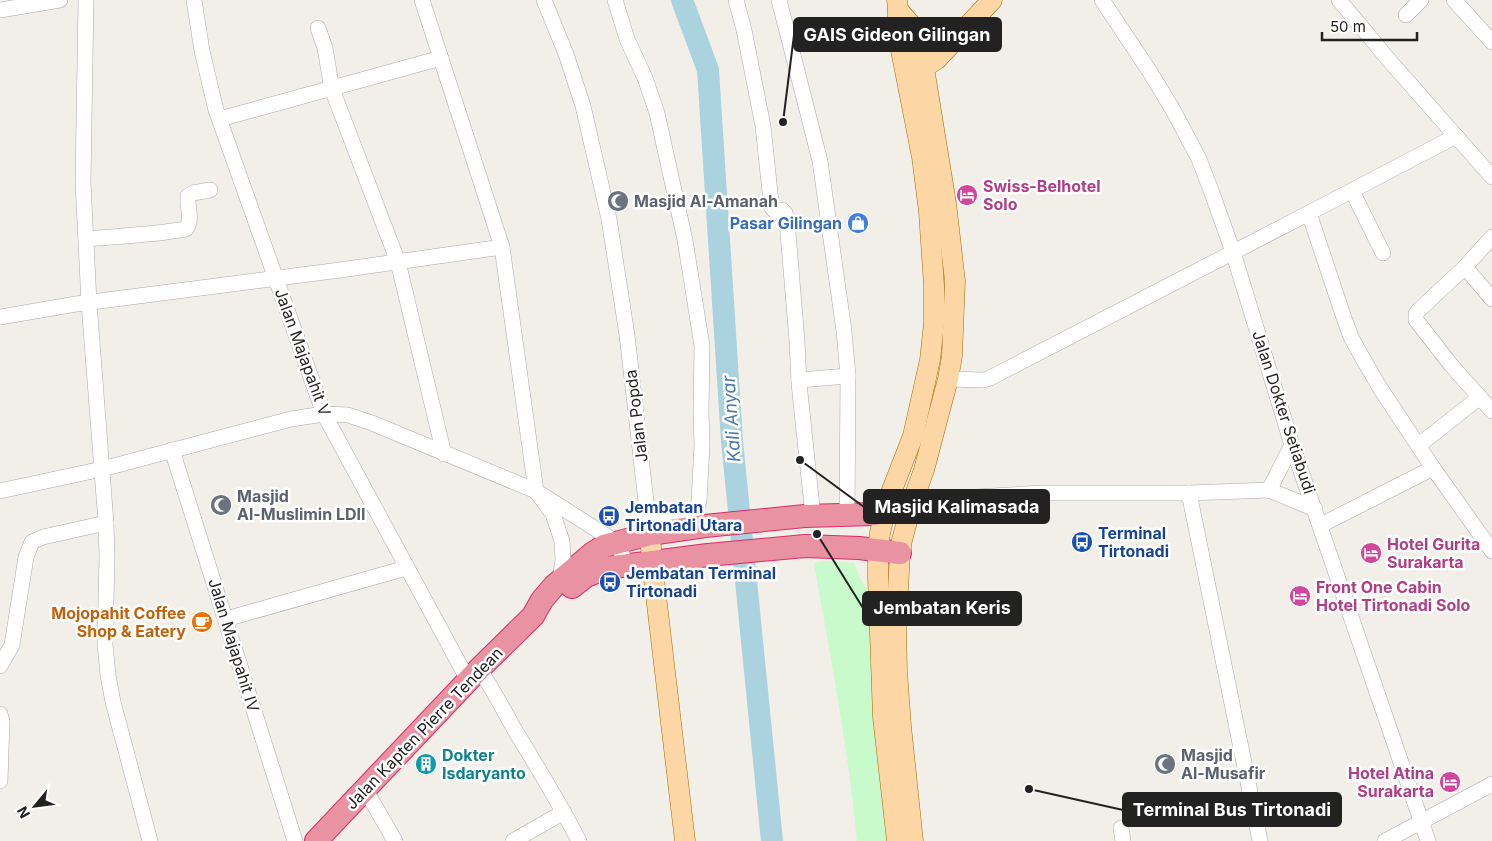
<svg xmlns="http://www.w3.org/2000/svg" width="1492" height="841" font-family="Inter,sans-serif">
<style>
.park{fill:#c8facc}
.lines{fill:none;stroke-linecap:round;stroke-linejoin:round}
.river{stroke:#aad3df;stroke-width:22}
.minor-casing{stroke:#a9a9a9;stroke-width:16}
.major-casing{stroke:#a06b00;stroke-width:21}
.highway-casing{stroke:#dc2a67;stroke-width:24}
.minor{stroke:#fff;stroke-width:15}
.major{stroke:#fcd6a4;stroke-width:20}
.highway{stroke:#e892a2;stroke-width:22}
.labels{text-anchor:middle;dominant-baseline:central;stroke-width:5;stroke-linejoin:round;paint-order:stroke}
.hotel-label{font-size:16px;font-weight:bold;fill:#b23c85;stroke:#fff;text-anchor:start}
.worship-label{font-size:16px;font-weight:bold;fill:#5b616d;stroke:#fff;text-anchor:start}
.shop-label{font-size:16px;font-weight:bold;fill:#366cbe;stroke:#fff;text-anchor:end}
.street-label{font-size:16px;fill:#222;stroke:#fff}
.transit-label{font-size:16px;font-weight:bold;fill:#164399;stroke:#fff;text-anchor:start}
.food-label{font-size:16px;font-weight:bold;fill:#c56008;stroke:#fff;text-anchor:end}
.culture-label{font-size:16px;font-weight:bold;fill:#0d838f;stroke:#fff;text-anchor:start}
.water-label{font-size:18px;font-style:italic;fill:#4a7aab;stroke:#fff}
.leader{fill:none;stroke:#222;stroke-width:2}
.callout-dot{fill:#222;stroke:#fff;stroke-width:2}
.callout{fill:#222;stroke:#222;stroke-width:2}
.callout-label{font-size:18px;text-anchor:middle;font-weight:bold;fill:#fff}
</style>
<rect width="100%" height="100%" fill="#f2efe9"/>
<!-- park -->
<path class="park" d="M823 561 854 563 861 580 867 589 892 841H857C848 747 830 655 814 563Z"/>
<g class="lines">
<!-- river -->
<path class="river" d="M682 0 708 70 732 441 772 841"/>
<!-- minor casing -->
<g class="minor-casing">
<g id="minor">
<path d="M86 0 83 182 89 303 106 523 107 557 105 644 108 675 113 702 150 841"/>
<path d="M194 0 202 51 216 110 324 414 468 680"/>
<path d="M422 0 502 247 536 491 553 514 562 541 563 559 560 581 561 583"/>
<path d="M544 0 566 54 583 106 609 219 627 335 649 528"/>
<path d="M615 0 627 39 645 78 657 113 685 240 702 346 701 413 702 445 699 501 697 508 690 511 648 519"/>
<path d="M736 0 744 30 763 126 771 202 772 208 775 211 782 210 785 213 787 221 797 341 799 383 813 516"/>
<path d="M779 0 820 161 844 331 848 376 847 516"/>
<path d="M1102 0 1150 72 1173 110 1199 159 1212 193 1233 252 1292 445 1428 841"/>
<path d="M1339 0 1388 59 1492 177"/>
<path d="M1454 0 1492 42"/>
<path d="M0 10 60 0"/>
<path d="M1406 15 1421 0"/>
<path d="M318 28 325 48 332 89 398 262 444 454"/>
<path d="M220 119 441 58"/>
<path d="M1456 136 1309 213 1343 315 1351 337 1362 357 1380 388 1433 468 1492 551"/>
<path d="M1352 191 1383 253"/>
<path d="M1492 237 1465 267 1418 311 1416 314V320L1451 365 1492 411"/>
<path d="M86 239C119 236 152 235 186 229 193 219 187 208 188 196L193 193 210 190"/>
<path d="M1465 267 1492 299"/>
<path d="M0 317 76 304 340 270 502 247"/>
<path d="M948 379 984 380 990 378 1309 213"/>
<path d="M799 380 848 376"/>
<path d="M1419 445 1480 397"/>
<path d="M172 450 295 841"/>
<path d="M1269 490 1292 445"/>
<path d="M0 491 102 469 291 419 324 414 348 415 372 423 536 491 616 542 627 565"/>
<path d="M1189 493 1260 841"/>
<path d="M912 503 976 497 1043 493H1189L1269 490 1315 509"/>
<path d="M1321 525 1433 468"/>
<path d="M226 619 406 568"/>
<path d="M0 666 12 645 26 557 32 542 43 537 106 523"/>
<path d="M479 669C493 689 504 711 516 732 538 768 560 804 579 841"/>
<path d="M0 714 2 721 0 781"/>
<path d="M365 789 395 841"/>
<path d="M1121 828 1123 841"/>
<path d="M513 841 564 812"/>
<path d="M1385 841 1492 784"/>
</g>
</g>
<!-- major casing -->
<g class="major-casing">
<g id="major">
<path d="M899 11 912 26 924 68 946 203 955 281 952 356 948 379 924 470 912 503 902 540 900 553 896 627 897 671 901 726 913 841"/>
<path d="M914 74 937 59 992 0"/>
<path d="M650 534 652 562 685 841"/>
<path d="M897 841 883 717 878 578V550L880 533 885 512 892 490 913 436 930 360 934 323V286L929 212 922 157 899 40C897 26 899 13 897 0"/>
</g>
</g>
<!-- highway casing -->
<g class="highway-casing">
<g id="highway">
<path d="M572 587 586 576 606 568 708 555 805 546 859 548 900 553"/>
<path d="M316 841 479 669 533 616 542 600 554 586 593 553 604 546 650 534 705 526 805 516 875 514 912 503"/>
</g>
</g>
<!-- minor -->
<use href="#minor" class="minor"/>
<!-- major -->
<use href="#major" class="major"/>
<!-- highway -->
<use href="#highway" class="highway"/>
</g>
<!-- icons -->
<defs>
<g id="hotel-disc" transform="scale(1.125)"><circle r="9.5" fill="#d1479c" stroke="#fff"/><path d="M-6-4.5h1.5V1H6V5H4.5V3h-9V5H-6ZM-4 0a1.8 1.8 0 1 1 3.6 0ZM.5 0V-2.5h3Q6-2.5 6 0Z" fill="#fff"/></g>
<g id="mosque-disc" transform="scale(1.125)"><circle r="9.5" fill="#6b7280" stroke="#fff"/><path d="M3.5-4.9A6 6 0 1 0 3.5 4.9A5 5 0 1 1 3.5-4.9Z" fill="#fff"/></g>
<g id="shop-disc" transform="scale(1.125)"><circle r="9.5" fill="#3f7fe0" stroke="#fff"/><path d="M-5-2.5h2.3a2.7 3.5 0 0 1 5.4 0H5L5.5 6h-11ZM-1.5-2.5h3a1.5 2.3 0 0 0-3 0Z" fill="#fff"/></g>
<g id="bus-disc" transform="scale(1.125)"><circle r="9.5" fill="#1a4fb4" stroke="#fff"/><path d="M-5-6H5V4H4V6H2V4H-2V6H-4V4H-5ZM-3.5-4V0h7V-4ZM-3.5 1.2v1.5H-2V1.2ZM2 1.2v1.5H3.5V1.2Z" fill="#fff"/></g>
<g id="cafe-disc" transform="scale(1.125)"><circle r="9.5" fill="#e8710a" stroke="#fff"/><path d="M-5.5-4.5H6V0H3Q3 3.5 0 3.5H-2.5Q-5.5 3.5-5.5 0ZM3-3.2v2h1.7v-2ZM-6 4.5H4V6H-6Z" fill="#fff"/></g>
<g id="building-disc" transform="scale(1.125)"><circle r="9.5" fill="#0f9aa8" stroke="#fff"/><path d="M-4-6H4V6H1V3H-1V6H-4ZM-2.5-4.3h1.7v1.8h-1.7ZM.8-4.3h1.7v1.8H.8ZM-2.5-1h1.7V.8h-1.7ZM.8-1h1.7V.8H.8Z" fill="#fff"/></g>
</defs>
<g fill-rule="evenodd">
<use href="#hotel-disc" x="967" y="195"/>
<use href="#mosque-disc" x="618" y="201"/>
<use href="#shop-disc" x="858" y="223"/>
<use href="#mosque-disc" x="221" y="505"/>
<use href="#bus-disc" x="609" y="516"/>
<use href="#bus-disc" x="1082" y="542"/>
<use href="#hotel-disc" x="1371" y="553"/>
<use href="#bus-disc" x="610" y="582"/>
<use href="#hotel-disc" x="1300" y="596"/>
<use href="#cafe-disc" x="202" y="622"/>
<use href="#building-disc" x="426" y="764"/>
<use href="#mosque-disc" x="1165" y="764"/>
<use href="#hotel-disc" x="1450" y="782"/>
</g>
<g class="labels">
<!-- hotel labels -->
<g class="hotel-label">
<text x="983" y="186">Swiss-Belhotel<tspan x="983" dy="18">Solo</tspan></text>
<text x="1387" y="544">Hotel Gurita<tspan x="1387" dy="18">Surakarta</tspan></text>
<text x="1316" y="587">Front One Cabin<tspan x="1316" dy="18">Hotel Tirtonadi Solo</tspan></text>
<text x="1434" y="773" text-anchor="end">Hotel Atina<tspan x="1434" dy="18">Surakarta</tspan></text>
</g>
<!-- worship labels -->
<g class="worship-label">
<text x="634" y="201">Masjid Al-Amanah</text>
<text x="237" y="496">Masjid<tspan x="237" dy="18">Al-Muslimin LDII</tspan></text>
<text x="1181" y="755">Masjid<tspan x="1181" dy="18">Al-Musafir</tspan></text>
</g>
<!-- shop labels -->
<g class="shop-label">
<text x="842" y="223">Pasar Gilingan</text>
</g>
<!-- street labels -->
<g class="street-label">
<text transform="translate(303 352) rotate(70)">Jalan Majapahit V</text>
<text transform="translate(1284 412) rotate(72)">Jalan Dokter Setiabudi</text>
<text transform="translate(636 416) rotate(-97)">Jalan Popda</text>
<text transform="translate(234 645) rotate(73)">Jalan Majapahit IV</text>
<text transform="translate(424 728) rotate(-46)">Jalan Kapten Pierre Tendean</text>
</g>
<!-- transit labels -->
<g class="transit-label">
<text x="625" y="507">Jembatan<tspan x="625" dy="18">Tirtonadi Utara</tspan></text>
<text x="1098" y="533">Terminal<tspan x="1098" dy="18">Tirtonadi</tspan></text>
<text x="626" y="573">Jembatan Terminal<tspan x="626" dy="18">Tirtonadi</tspan></text>
</g>
<!-- food labels -->
<g class="food-label">
<text x="186" y="613">Mojopahit Coffee<tspan x="186" dy="18">Shop &amp; Eatery</tspan></text>
</g>
<!-- culture labels -->
<g class="culture-label">
<text x="442" y="755">Dokter<tspan x="442" dy="18">Isdaryanto</tspan></text>
</g>
<!-- water labels -->
<g class="water-label">
<text transform="translate(731 419) rotate(-94)">Kali Anyar</text>
</g>
</g>
<!-- callouts -->
<path class="leader" d="M783 122L794 35M800 460L864 507M817 534L863 608M1029 789L1123 810"/>
<g class="callout-dot">
<circle cx="783" cy="122" r="5"/>
<circle cx="800" cy="460" r="5"/>
<circle cx="817" cy="534" r="5"/>
<circle cx="1029" cy="789" r="5"/>
</g>
<g class="callout">
<rect x="794" y="18" width="207" height="33" rx="5"/>
<rect x="864" y="490" width="185" height="33" rx="5"/>
<rect x="863" y="592" width="158" height="33" rx="5"/>
<rect x="1123" y="793" width="218" height="33" rx="5"/>
</g>
<g class="callout-label">
<text x="897" y="41">GAIS Gideon Gilingan</text>
<text x="957" y="513">Masjid Kalimasada</text>
<text x="942" y="614">Jembatan Keris</text>
<text x="1232" y="816">Terminal Bus Tirtonadi</text>
</g>
<!-- north arrow -->
<g transform="translate(35 806) rotate(241)" stroke="#ffffff" stroke-width="4" paint-order="stroke">
<path d="M0-4L9 19L0 12L-9 19Z" fill="#222222"/>
<text y="-8" font-size="14" font-weight="bold" text-anchor="middle" fill="#222222">N</text>
</g>
<!-- scale -->
<path d="M1322 32v8h95v-8" fill="none" stroke="#222222" stroke-width="2.5"/>
<text x="1330" y="32" font-size="15" fill="#222222" stroke="#ffffff" stroke-width="4" paint-order="stroke">50 m</text>
</svg>
